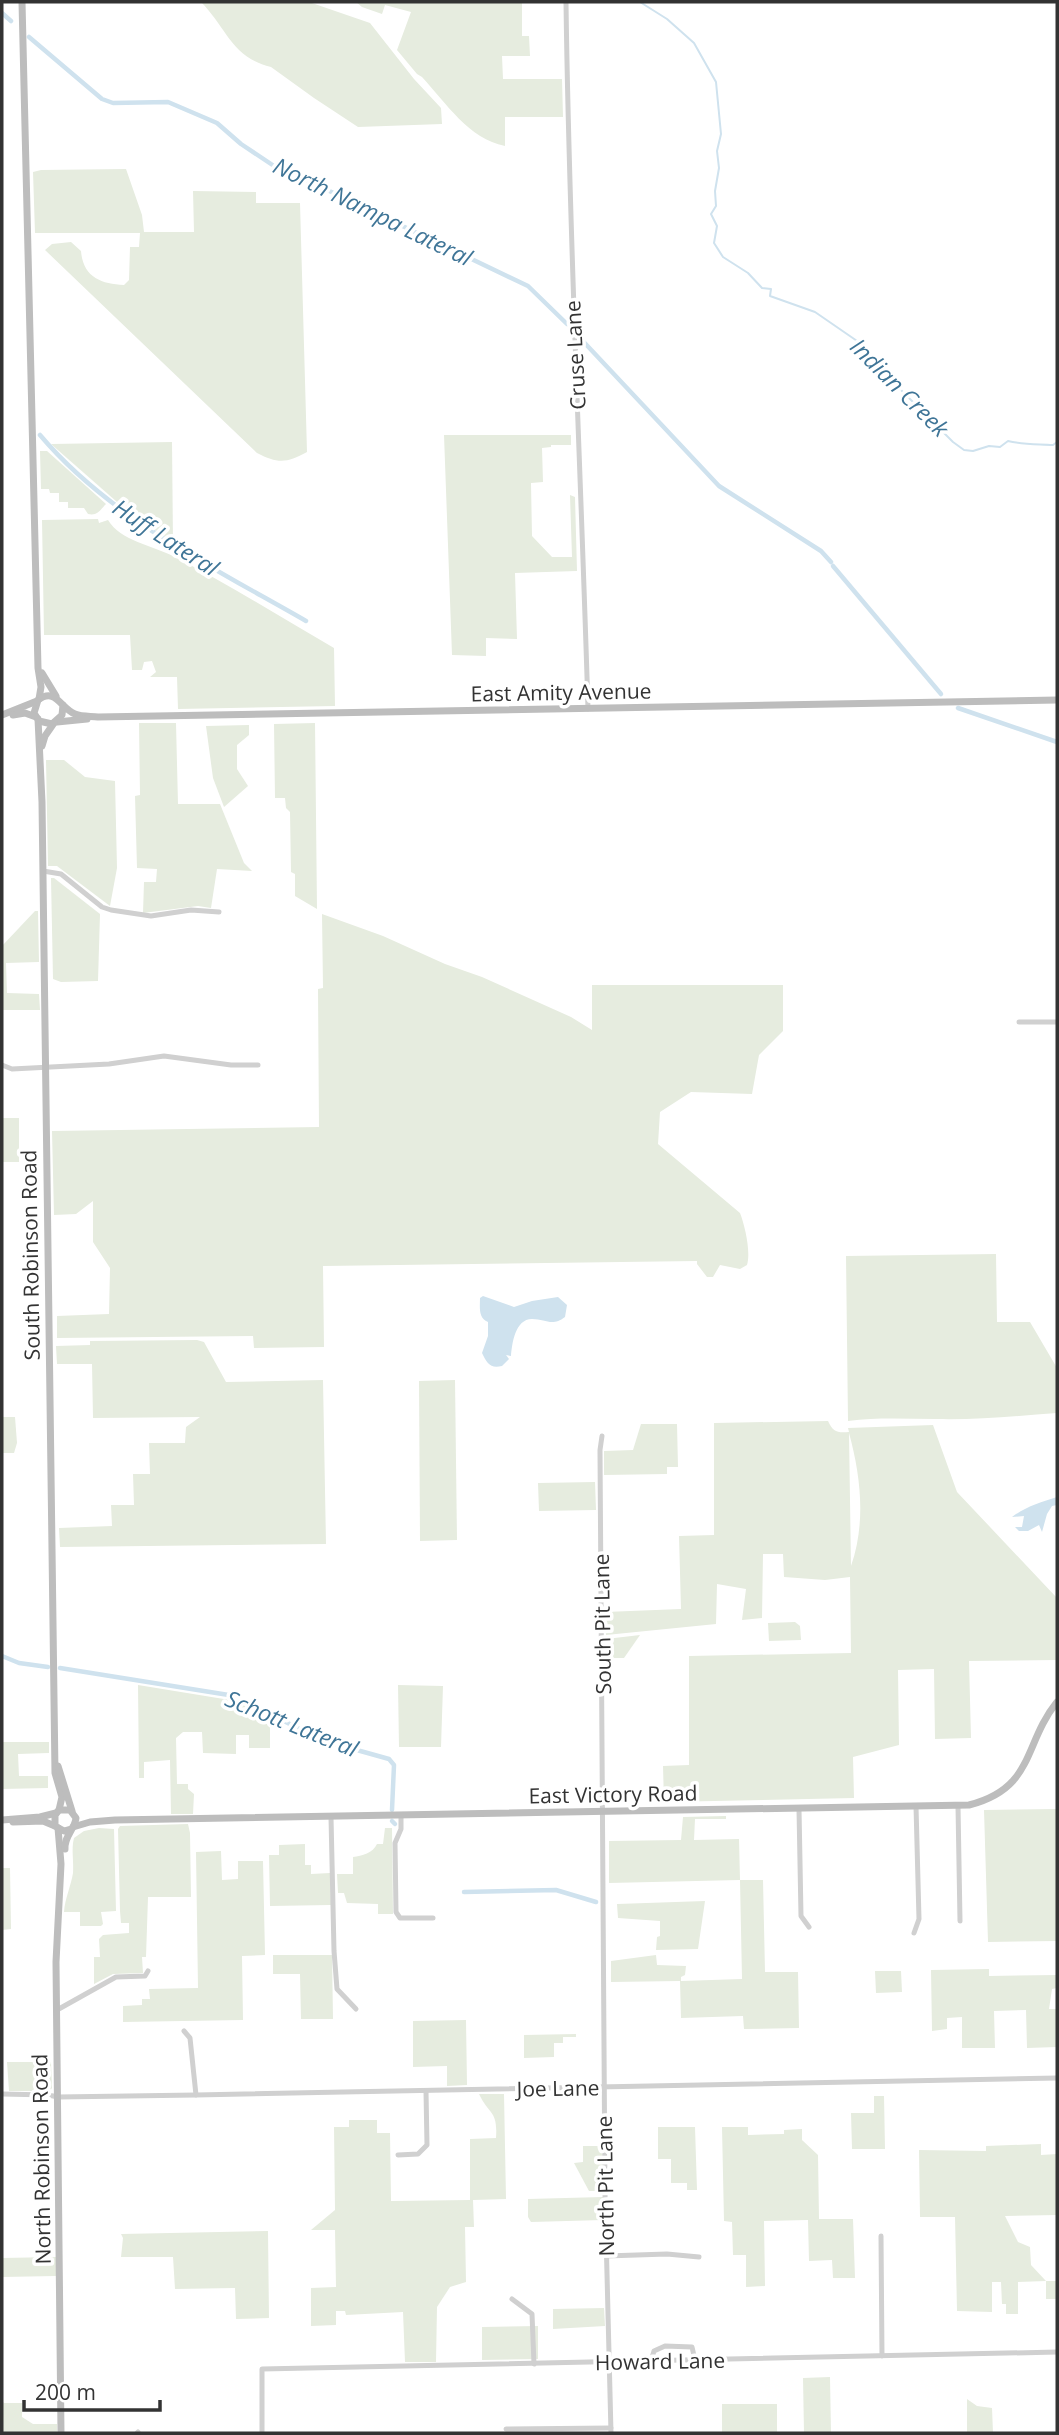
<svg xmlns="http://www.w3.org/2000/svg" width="1059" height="2435" font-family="'Open Sans',sans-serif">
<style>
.green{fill:#e6ecdf;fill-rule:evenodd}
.water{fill:#cfe2ee}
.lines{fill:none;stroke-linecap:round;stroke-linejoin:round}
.stream{stroke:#cfe2ee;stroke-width:2}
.canal{stroke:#cfe2ee;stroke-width:4.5}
.street{stroke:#d0d0d0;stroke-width:5}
.secondary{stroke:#bdbdbd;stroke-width:7}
.labels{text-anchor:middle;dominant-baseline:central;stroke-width:7;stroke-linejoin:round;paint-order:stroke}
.street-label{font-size:21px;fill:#333;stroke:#fff}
.water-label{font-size:23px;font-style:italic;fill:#3f7597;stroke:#fff}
</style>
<rect width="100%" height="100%" fill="#fff"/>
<!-- green -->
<g class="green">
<path d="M201 2H309L370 23 414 79 441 108 442 124 358 127 314 98 271 67C232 58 226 27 201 2Z"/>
<path d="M356 2H522V36H529L530 56H502L503 79H562L563 117H505V146C469 139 446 103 422 77L417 74 397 50 411 12 385 5 382 14 362 7Z"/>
<path d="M126 169 142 215 144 232H194L193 191 256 192V203H300L307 452C287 463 278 464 257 453L45 250 52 244 71 242 81 251C83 277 101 284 124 285L129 280 130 247H139L140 233H35L33 172 41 170Z"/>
<path d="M444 435H571V445H551V447L542 448 543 482 531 483 532 536 552 557H572L570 495 575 497 577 571 515 573 517 639 486 638V656L452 655Z"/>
<path d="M172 442 173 543 125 509 51 444Z"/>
<path d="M40 451H47L106 504C100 510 98 516 88 514L84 508H68V502H59V493H50L49 489H41Z"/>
<path d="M98 519 99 523 108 520C121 541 151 545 173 556 228 584 281 617 334 648L335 706 178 709 177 677H150L156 672 152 661 144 662 142 670H132L130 635H44L42 520Z"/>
<path d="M139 723H176L178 804H220L244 863 252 871 217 869 211 908 198 906 143 913 144 882H156L157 869 137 868 135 796 140 795Z"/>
<path d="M315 723 317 909 295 896V874L291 872 290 812 286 808 285 798H275L274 724Z"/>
<path d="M249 725V735L237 745V769L248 786 224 807 213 778 206 726Z"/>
<path d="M46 760H64L85 777 115 781 117 868 110 906 57 866H48Z"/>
<path d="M51 878H54L100 914 98 981 61 982 53 979Z"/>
<path d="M35 911H38L39 962 6 963 7 993 39 994 40 1010H2V946Z"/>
<path d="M322 914 383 936 445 964 482 977 571 1017 592 1030V985H783V1031L759 1055 752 1094 691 1092 660 1112 658 1144 740 1213C745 1226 751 1252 747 1265L740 1269 720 1265 713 1277H707L697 1264V1261L323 1266 324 1347 254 1348 253 1336 57 1338V1316L109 1314 110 1268 93 1242V1201L76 1214 54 1215 52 1131 319 1127 318 989 323 988Z"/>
<rect x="2" y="1118" width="17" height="44"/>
<path d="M996 1254 997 1322H1030L1057 1368V1413C1017 1416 976 1420 936 1419 907 1419 878 1417 848 1421L846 1256Z"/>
<path d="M197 1340 204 1342 226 1382 323 1380 326 1544 60 1547 59 1528 112 1526 111 1505H134L133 1474H150L149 1443H185L186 1427 200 1417 93 1418 92 1364H57L56 1346 90 1345V1341Z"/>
<path d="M455 1380 457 1540 420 1541 419 1381Z"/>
<path d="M2 1417H15L17 1443 14 1453H2Z"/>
<path d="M828 1421C833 1432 837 1433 849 1432L848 1428 933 1425 957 1492 1057 1598V1660L969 1661 971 1738 935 1739 934 1669 898 1670 899 1745 853 1757 854 1798 664 1802 663 1766 689 1765V1656L851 1653 850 1577 825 1580 784 1577 783 1554H763L762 1618 742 1620 746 1589 717 1584 716 1624 606 1635 605 1612 681 1609 679 1536 714 1535V1423ZM849 1433C861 1477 866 1523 851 1566Z"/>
<path d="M641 1424H677L678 1467H667V1474L604 1475V1451L633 1450Z"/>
<path d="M595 1482 596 1510 539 1511 538 1483Z"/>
<path d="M795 1622 800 1626 801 1640 769 1641 768 1623Z"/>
<path d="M640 1635 624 1658H606V1639Z"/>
<path d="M138 1685 236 1701 270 1718V1748H249V1735H236V1754L203 1753 202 1732H183L176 1738 177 1784H188V1789L194 1794 193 1814H171L170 1760 144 1762V1778H139Z"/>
<path d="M398 1685 443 1686 441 1747H399Z"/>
<path d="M2 1742H49V1753L18 1754 19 1776H48V1788L2 1789Z"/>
<path d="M1057 1809V1941L988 1942 984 1810Z"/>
<path d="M726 1816V1819H695L694 1840 739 1839 740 1880 609 1883V1841L681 1840 683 1817Z"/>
<path d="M188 1824 190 1833 191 1897H148L146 1957H142L143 1973 113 1974 94 1984V1957H100L99 1939 103 1935 129 1933V1923H121L120 1911 118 1829 120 1826Z"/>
<path d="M99 1828 114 1829 116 1911 101 1912 103 1924 101 1926H80V1912H64C65 1898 71 1886 73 1873 74 1861 71 1849 74 1838L84 1831Z"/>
<path d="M385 1828H392L393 1914H378V1904L347 1903 344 1893H338L337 1874H353V1857C362 1856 373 1853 377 1844H383Z"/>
<path d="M305 1844V1865H311V1874L330 1873 331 1905 270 1906 269 1855H279V1845Z"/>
<path d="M221 1851 222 1880 238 1879V1861H263L265 1955 242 1956 243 2020 123 2022V2006L142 2005V1999H150L149 1989 198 1988 196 1852Z"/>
<path d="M2 1868H10L11 1929 2 1930Z"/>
<path d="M740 1880H763L765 1972H798L799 2028 744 2029 743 2016 681 2018 680 1981 611 1982V1961L656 1955 657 1965 686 1966 685 1975 681 1977V1981L742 1979Z"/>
<path d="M705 1901 698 1949 656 1950 657 1937 660 1936V1921L618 1918 617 1904Z"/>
<path d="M273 1955H332L333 2019H301L300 1974H273Z"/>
<path d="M989 1969V1976L1057 1975V1988L1052 1989 1049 2009H1057V2047L1027 2048 1026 2010 994 2011 995 2048H962V2017L947 2018V2029L932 2031 931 1970Z"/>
<path d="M875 1971H901L902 1992 876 1993Z"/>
<path d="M466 2020 467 2085 447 2086V2066L413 2067V2021Z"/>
<path d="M576 2034V2037H563V2043H554V2057L524 2058V2035Z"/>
<path d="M7 2062H51L52 2088 50 2091H9Z"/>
<path d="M479 2094H504L506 2199 473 2200 474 2227H465L466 2282 450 2287 437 2307 436 2362H405L403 2312 346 2315 345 2311H336V2325L311 2326V2288L336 2287 335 2230H311L335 2210 334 2127H349V2120H377V2133H390L391 2201 470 2200V2139L496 2138C498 2110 489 2115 479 2094Z"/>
<path d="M874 2096H884L885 2149H852L851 2113H874Z"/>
<path d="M658 2127H695L697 2190H687V2183H671V2159H658Z"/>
<path d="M722 2127H748V2135L784 2134V2130L802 2129V2140L818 2155 819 2219H853L855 2278H833L832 2260 809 2261 808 2220 764 2221 765 2286 746 2287V2255H733L732 2222 724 2221Z"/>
<path d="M1041 2144V2155L1057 2154V2215L1005 2216 1018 2242 1030 2247 1031 2265 1046 2281H1057V2299H1046V2281L1018 2282V2314H1006V2304H1002L1001 2282H992V2312L957 2311 955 2217H920L919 2150 986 2151V2146Z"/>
<path d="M583 2146H602L603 2191H589L574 2163 583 2162Z"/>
<path d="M603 2197V2220L531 2222 528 2217V2199Z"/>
<path d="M268 2231 269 2318 236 2319 235 2288 175 2289 173 2257H121L123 2238 121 2234Z"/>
<path d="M56 2257V2276L2 2277V2258Z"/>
<path d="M604 2308 605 2326 553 2329V2309Z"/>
<path d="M538 2326V2359L482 2360V2327Z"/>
<path d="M830 2377 831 2433H804L803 2378Z"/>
<path d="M967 2399 977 2406 992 2408 993 2433H967Z"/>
<path d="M2 2401 4 2403H22V2417L33 2424H57V2433H2Z"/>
<path d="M722 2404H777V2433H697L722 2432Z"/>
</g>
<!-- water -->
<g class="water">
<path d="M483 1296 514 1307 532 1301 558 1297 567 1305 565 1317C552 1327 546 1319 532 1319 515 1319 512 1344 511 1356L506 1355 509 1359 502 1366C490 1369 487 1363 482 1353L488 1336V1322C478 1318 480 1307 480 1298Z"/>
<path d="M1057 1497V1505L1052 1506 1047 1514 1042 1532 1039 1525 1028 1531H1019L1015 1527H1022L1024 1516 1012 1517C1025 1507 1041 1502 1057 1497Z"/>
</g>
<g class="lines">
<!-- stream -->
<path class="stream" d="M640 2 667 19 694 43 716 82 721 134 717 151 719 168 715 191 716 206 711 214 717 226 714 243 723 257 748 273 762 288 771 289 770 296 815 312 860 343 894 383 953 442 964 450 973 451 989 446 1000 447 1008 441C1024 445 1037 444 1053 445L1057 442"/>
<!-- canal -->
<g class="canal">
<path d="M2 13 11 21"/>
<path d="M29 37 102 99 113 103 168 102 217 123 241 144 280 170 298 176 528 286 567 324"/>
<path d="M580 338 719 486 821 551 831 562"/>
<path d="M40 435C110 518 214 568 306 621"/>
<path d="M833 566 941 694"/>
<path d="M958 708 1057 742"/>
<path d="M2 1656 19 1663 48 1667"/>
<path d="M60 1668 235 1696 321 1740 389 1759 394 1765 392 1810"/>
<path d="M392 1821 395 1824"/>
<path d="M464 1892 556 1890 596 1902"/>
</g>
<!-- street -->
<g class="street">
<path d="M566 2C569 238 581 473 588 709"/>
<path d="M43 871 61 874 102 907 111 910 151 916 191 910 219 912"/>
<path d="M1019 1022H1057"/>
<path d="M2 1065 12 1069 109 1064 164 1056 231 1065H258"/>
<path d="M602 1436 600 1450 605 2194 611 2433"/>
<path d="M958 1806 960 1921"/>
<path d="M799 1809 801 1916 809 1927"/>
<path d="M401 1816V1829L395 1843 396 1912 400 1918H433"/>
<path d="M331 1817 334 1951 337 1989 356 2009"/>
<path d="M914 1933 919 1919 916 1806"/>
<path d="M57 2010 116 1977 145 1976 148 1971"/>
<path d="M184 2031 190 2038 196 2095"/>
<path d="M2 2094 48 2095 58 2097 196 2095 1057 2078"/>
<path d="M398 2155 418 2154 427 2145 426 2091"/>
<path d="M881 2236 882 2356"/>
<path d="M606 2256 667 2254 699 2257"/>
<path d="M512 2299 532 2314 534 2364"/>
<path d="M651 2361 654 2351 665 2346 692 2347 695 2360"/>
<path d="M506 2429 611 2428"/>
<path d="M137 2433 138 2432"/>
<path d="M262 2433V2369L1057 2352"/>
</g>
<!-- secondary -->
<g class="secondary">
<path d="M22 2 38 668 41 687 39 699"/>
<path d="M42 673 56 696"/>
<path d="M63 705 62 715 52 724 39 721 34 713 38 700C56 687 60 708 75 714 82 717 91 716 98 717L1057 700"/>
<path d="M2 715 37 701"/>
<path d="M13 715 25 713 36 717"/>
<path d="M38 719 42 802 55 1773 62 1797 59 1810"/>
<path d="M57 722 87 719"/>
<path d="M42 746 45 736 54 723"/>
<path d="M58 1766 72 1811"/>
<path d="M2 1820 40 1817 56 1813"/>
<path d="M13 1822 43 1821 55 1826"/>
<path d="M73 1827 90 1822 115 1820 969 1805C1035 1788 1023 1744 1057 1702"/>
<path d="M58 1828 61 1864 56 1962 61 2433"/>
<path d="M65 1849C64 1836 75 1829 76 1818L70 1810H59L55 1815V1826L64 1831 71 1829"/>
</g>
</g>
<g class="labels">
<!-- street labels -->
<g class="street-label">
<text transform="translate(575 355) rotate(-93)">Cruse Lane</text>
<text transform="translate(561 692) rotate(-1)">East Amity Avenue</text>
<text transform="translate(30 1255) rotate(-91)">South Robinson Road</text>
<text transform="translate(602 1624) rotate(-91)">South Pit Lane</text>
<text transform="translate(613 1794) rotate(-1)">East Victory Road</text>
<text transform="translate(558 2088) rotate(-1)">Joe Lane</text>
<text transform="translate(41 2159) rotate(-91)">North Robinson Road</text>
<text transform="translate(605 2186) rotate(-91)">North Pit Lane</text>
<text transform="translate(660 2361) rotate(-1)">Howard Lane</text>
</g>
<!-- water labels -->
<g class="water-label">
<text transform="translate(373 211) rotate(26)">North Nampa Lateral</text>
<text transform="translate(900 387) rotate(45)">Indian Creek</text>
<text transform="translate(166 537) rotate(33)">Huff Lateral</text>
<text transform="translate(292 1723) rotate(22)">Schott Lateral</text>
</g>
</g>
<!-- border -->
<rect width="1059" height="2435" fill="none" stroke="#333333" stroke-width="7"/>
<!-- scale -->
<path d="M24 2400v10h136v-10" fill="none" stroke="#333333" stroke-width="3.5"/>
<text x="35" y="2400" font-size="21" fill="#333333" stroke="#ffffff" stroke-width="5" paint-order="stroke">200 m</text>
</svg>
